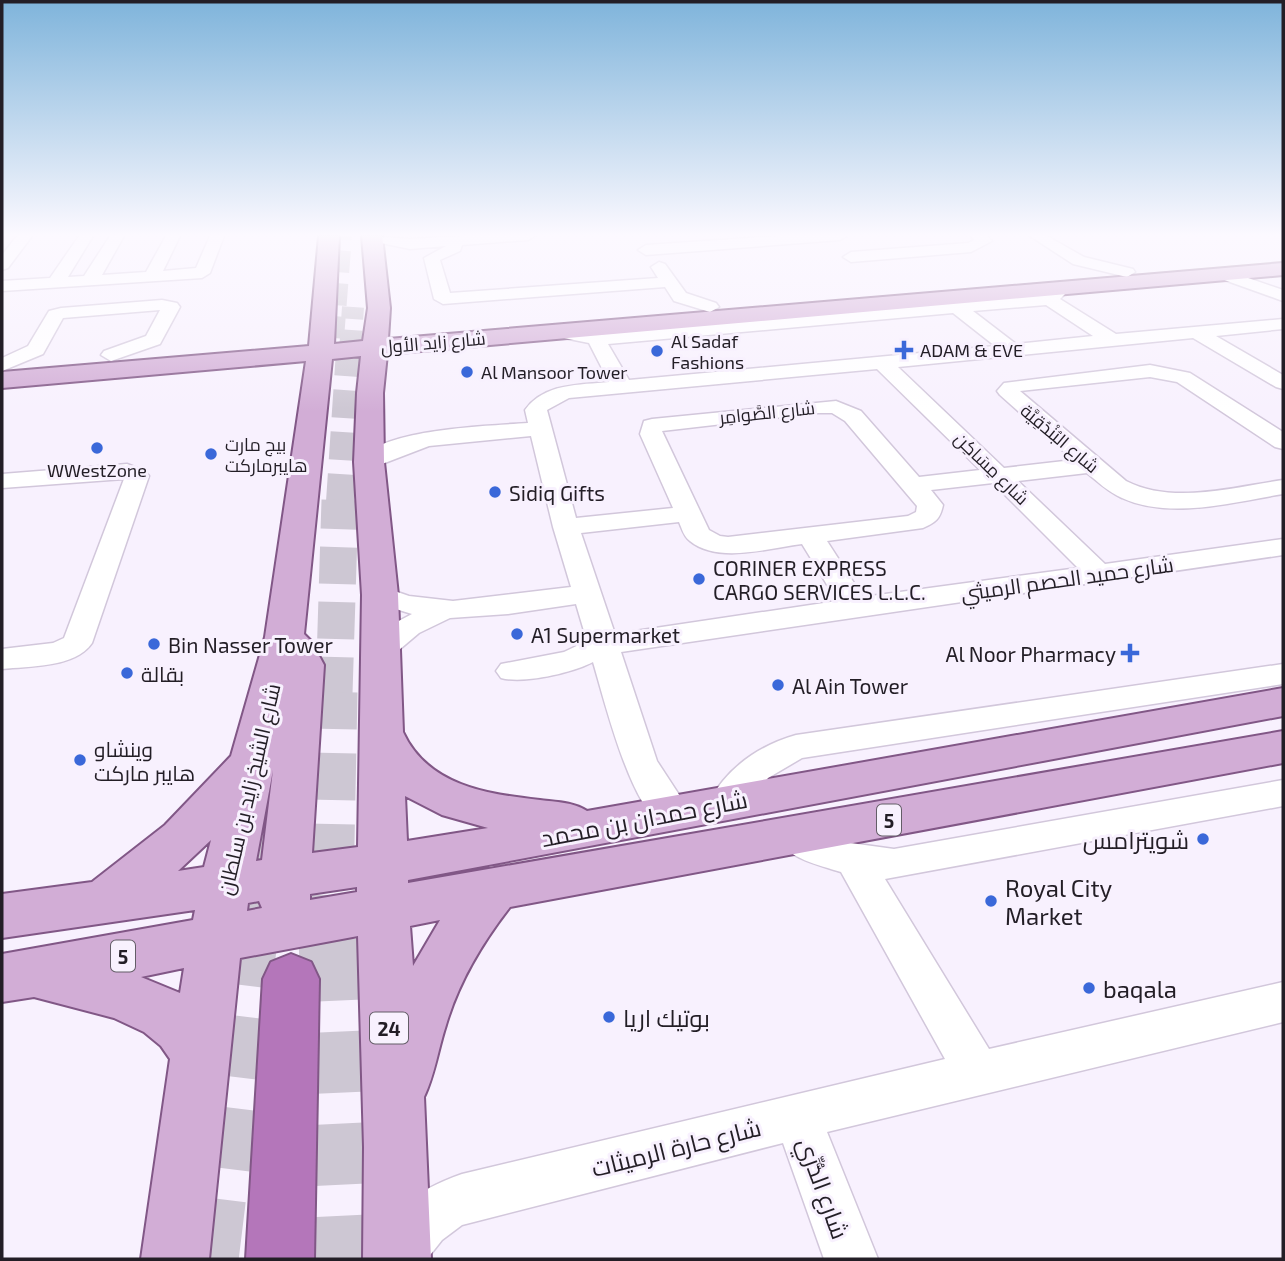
<svg xmlns="http://www.w3.org/2000/svg" width="1285" height="1261" font-family="'Exo 2',Cairo,sans-serif">
<style>
.green{fill:#dae7c9}
.lines{fill:none;stroke-linecap:round;stroke-linejoin:round}
.highway-tunnel-far4{stroke:#cdc7d3;stroke-width:22;stroke-dasharray:22 11;stroke-linecap:butt}
.highway-tunnel-far3{stroke:#cdc7d3;stroke-width:28;stroke-dasharray:28 14;stroke-linecap:butt}
.highway-tunnel-far2{stroke:#cdc7d3;stroke-width:37;stroke-dasharray:37 18;stroke-linecap:butt}
.highway-tunnel-far1{stroke:#cdc7d3;stroke-width:47;stroke-dasharray:47 24;stroke-linecap:butt}
.highway-tunnel{stroke:#cdc7d3;stroke-width:61;stroke-dasharray:61 31;stroke-linecap:butt}
.minor-casing{stroke:#d2c7db;stroke-width:3}
.major-casing{stroke:#815786;stroke-width:4}
.highway-casing{stroke:#815786;stroke-width:4}
.minor{fill:#fff;fill-rule:evenodd}
.major{fill:#d2add6;fill-rule:evenodd}
.highway{fill:#b476ba;fill-rule:evenodd}
.poi-dot{fill:#3a68d9;stroke:#f8f1fe;stroke-width:2.5}
.labels{text-anchor:middle;dominant-baseline:central;stroke-width:6;stroke-linejoin:round;paint-order:stroke}
.far-poi-label{font-size:18px;fill:#231e26;stroke:#f8f1fe;text-anchor:start}
.far-street-label{font-size:18px;fill:#231e26;stroke:#f8f1fe}
.shield{fill:#f8f1fe;stroke:#635d67;stroke-width:2}
.shield-label{font-size:19px;font-weight:bold;fill:#231e26}
.poi-label{font-size:21px;fill:#231e26;stroke:#f8f1fe;text-anchor:start}
.street-label{font-size:21px;fill:#231e26;stroke:#f8f1fe}
.near-street-label{font-size:24px;fill:#231e26;stroke:#f8f1fe}
.near-poi-label{font-size:24px;fill:#231e26;stroke:#f8f1fe;text-anchor:start}
</style>
<rect width="100%" height="100%" fill="#f8f1fe"/>
<!-- green -->
<path class="green" d="M1283 261V265L396 341 395 338Z"/>
<g class="lines">
<!-- highway-tunnel-far4 -->
<g class="highway-tunnel-far4">
<path d="M333 338 341 236"/>
<path d="M350 352 353 307"/>
</g>
<!-- highway-tunnel-far3 -->
<path class="highway-tunnel-far3" d="M340 502 350 351"/>
<!-- highway-tunnel-far2 -->
<path class="highway-tunnel-far2" d="M334 694 340 500"/>
<!-- highway-tunnel-far1 -->
<g class="highway-tunnel-far1">
<path d="M246 942 272 800"/>
<path d="M329 942 334 692"/>
</g>
<!-- highway-tunnel -->
<g class="highway-tunnel">
<path d="M329 940 344 1259"/>
<path d="M208 1259 247 940"/>
</g>
<!-- minor casing -->
<g class="minor-casing">
<g id="minor">
<path d="M17 236H32L8 268 2 270V255Z"/>
<path d="M79 236H93L68 277 84 276 110 236H124L102 275 146 272 166 236H180L163 271 196 268 210 236H224L210 273 202 278 2 291V281L50 278Z"/>
<path d="M365 236 410 239 464 236H535L528 240 462 245 460 251 440 260 450 293 658 278 651 267 659 262 665 264 686 293 716 303 719 307 710 312 674 301 665 287 443 304 434 299 424 258 446 246 410 249 367 240Z"/>
<path d="M780 236H847L840 240 646 255 638 250 646 245Z"/>
<path d="M971 236H987L992 241 971 252 851 262 843 257 851 252 968 243 974 240Z"/>
<path d="M1030 236H1047L1084 257 1133 269 1135 272 1127 277 1073 264Z"/>
<path d="M1222 269 1283 290V301L1216 277 1214 274 1216 271Z"/>
<path d="M1055 284 1063 289 1065 294 1060 299 1116 334 1283 319V329L1216 336 1283 375V389L1276 387 1193 338 898 367 1004 468 1073 460 1000 395 997 391 1004 383 1150 365 1190 373 1283 432V449L1275 447 1177 382 1150 377 1020 391 1126 481C1173 505 1233 487 1283 480V494C1234 502 1170 520 1122 498 1108 492 1098 482 1087 473L1018 481 1105 564 1283 539V555L621 652 657 761 691 813 686 823C677 826 668 828 660 823 629 801 604 699 593 662 572 673 524 684 501 678L496 671 501 664 564 652 587 641 576 604 508 614 450 618 419 633 393 655 382 658 371 655 367 648C377 633 396 622 412 614L370 601 366 595 370 589 380 586 409 596 453 601 571 587 553 527 531 436 429 446 369 469 361 467 357 462C381 428 489 426 528 423L525 410C544 383 580 385 609 382L589 343 549 335 547 331 549 327 556 325 580 331 609 332 1040 295 1047 292 1049 285ZM1046 305 1093 336 1016 344 973 311ZM953 313 995 346 629 380 608 344ZM877 369 980 470 919 477 861 411 836 401 652 419 644 421 640 434 673 508 576 518 547 410 569 398ZM818 413H832L845 421 917 506 916 512 908 516 728 537 720 536 709 530 662 431ZM993 483 1078 568 863 597 827 541 923 528C936 522 940 519 943 505L931 490ZM679 522C682 529 684 537 690 541 718 564 769 548 802 544L837 601 615 634 581 533Z"/>
<path d="M162 300 177 303 180 307 160 344 111 361 101 355 104 351 146 336 160 310 63 318 43 354 2 371V358L28 346 49 311 61 308Z"/>
<path d="M127 464 145 471 149 476 92 643C75 668 29 666 2 669V649L53 643 64 638 124 479 2 488V474Z"/>
<path d="M1283 664V684L802 758 768 778 739 813 726 817 713 813 708 803C727 768 758 746 796 735Z"/>
<path d="M1283 780V806L885 879 989 1049 1283 982V1022L827 1132 878 1259H824L783 1143 462 1225 442 1240 427 1259H373C392 1209 412 1192 462 1174L945 1059 841 872C819 865 788 859 776 837L782 827 795 822 843 842 894 849Z"/>
</g>
</g>
<!-- major casing -->
<g class="major-casing">
<path id="major" d="M319 236H339L334 344 363 341 368 308 362 236H382L390 308 388 339 1283 263V275L387 354 383 393 384 462 398 595 403 732C428 786 487 794 540 800 556 802 573 802 587 811L1283 688V716L408 880V883L1283 731V763L510 907C482 943 459 981 446 1025 438 1049 435 1074 424 1097L431 1259H363L364 1147 358 936 240 958 209 1259H141L170 1059 161 1046 144 1032 114 1018 34 997 2 1002V954L193 920 195 910 2 938V894L92 882 165 825 231 756 265 637 306 361 2 388V372L309 346ZM361 356 357 393 354 462 362 595 358 847 312 853 324 665 311 641 304 634 332 359ZM273 770 262 860 256 861ZM405 796 442 815 488 828 407 841ZM211 840 204 867 178 871ZM357 887V892L310 900V894ZM259 901 262 908 247 911 248 903ZM440 920 413 966 410 926ZM184 968 180 993 141 977Z"/>
</g>
<!-- highway casing -->
<g class="highway-casing">
<path id="highway" d="M291 954 311 962 319 979 314 1259H246L263 979 271 962Z"/>
</g>
<!-- minor -->
<use href="#minor" class="minor"/>
<!-- major -->
<use href="#major" class="major"/>
<!-- highway -->
<use href="#highway" class="highway"/>
</g>
<!-- sky -->
<linearGradient id="sky" x2="0" y2="1"><stop stop-color="#7fb4db"/><stop offset="0.57" stop-color="#fcf9ff"/><stop offset="1" stop-color="#fcf9ff" stop-opacity="0"/></linearGradient>
<rect width="1285" height="412" fill="url(#sky)"/>
<!-- markers -->
<g class="poi-dot">
<path d="M900.5 339.5h7v7h7v7h-7v7h-7v-7h-7v-7h7z"/>
<circle cx="657" cy="351" r="7"/>
<circle cx="467" cy="372" r="7"/>
<circle cx="97" cy="448" r="7"/>
<circle cx="211" cy="454" r="7"/>
<circle cx="495" cy="492" r="7"/>
<circle cx="699" cy="579" r="7"/>
<circle cx="517" cy="634" r="7"/>
<circle cx="154" cy="644" r="7"/>
<path d="M1126.5 642.5h7v7h7v7h-7v7h-7v-7h-7v-7h7z"/>
<circle cx="127" cy="673" r="7"/>
<circle cx="778" cy="685" r="7"/>
<circle cx="80" cy="760" r="7"/>
<circle cx="1203" cy="839" r="7"/>
<circle cx="991" cy="901" r="7"/>
<circle cx="1089" cy="988" r="7"/>
<circle cx="609" cy="1017" r="7"/>
</g>
<g class="labels">
<!-- far-poi labels -->
<g class="far-poi-label">
<text x="671" y="341">Al Sadaf<tspan x="671" dy="21">Fashions</tspan></text>
<text x="920" y="350">ADAM &amp; EVE</text>
<text x="481" y="372">Al Mansoor Tower</text>
<text x="225" y="444">بيج مارت<tspan x="225" dy="21">هايبرماركت</tspan></text>
<text x="97" y="470" text-anchor="middle">WWestZone</text>
</g>
<!-- far-street labels -->
<g class="far-street-label">
<text transform="translate(433 342) rotate(-5)">شارع زايد الأول</text>
<text transform="translate(767 412) rotate(-6)">شارع الصَّوامِر</text>
<text transform="translate(1060 438) rotate(40)">شارع البُنْدُقِيَّة</text>
<text transform="translate(992 468) rotate(44)">شارع مِسَاكِن</text>
</g>
<!-- shield labels -->
<g class="shield">
<rect x="877" y="804.5" width="24" height="31" rx="5"/>
<rect x="111" y="940.5" width="24" height="31" rx="5"/>
<rect x="370" y="1012.5" width="38" height="31" rx="5"/>
</g>
<g class="shield-label">
<text x="889" y="820">5</text>
<text x="123" y="956">5</text>
<text x="389" y="1028">24</text>
</g>
<!-- poi labels -->
<g class="poi-label">
<text x="509" y="492">Sidiq Gifts</text>
<text x="713" y="567">CORINER EXPRESS<tspan x="713" dy="24">CARGO SERVICES L.L.C.</tspan></text>
<text x="531" y="634">A1 Supermarket</text>
<text x="168" y="644">Bin Nasser Tower</text>
<text x="1116" y="653" text-anchor="end">Al Noor Pharmacy</text>
<text x="141" y="673">بقالة</text>
<text x="792" y="685">Al Ain Tower</text>
<text x="94" y="748">وينشاو<tspan x="94" dy="24">هايبر ماركت</tspan></text>
</g>
<!-- street labels -->
<g class="street-label">
<text transform="translate(1067 578) rotate(-8)">شارع حميد الحصم الرميثي</text>
<text transform="translate(248 789) rotate(-77)">شارع الشيخ زايد بن سلطان</text>
</g>
<!-- near-street labels -->
<g class="near-street-label">
<text transform="translate(644 818) rotate(-11)">شارع حمدان بن محمد</text>
<text transform="translate(676 1147) rotate(-14)">شارع حارة الرميثات</text>
<text transform="translate(824 1188) rotate(70)">شارع الدُّرِّي</text>
</g>
<!-- near-poi labels -->
<g class="near-poi-label">
<text x="1189" y="839" text-anchor="end">شويترامس</text>
<text x="1005" y="887">Royal City<tspan x="1005" dy="28">Market</tspan></text>
<text x="1103" y="988">baqala</text>
<text x="623" y="1017">بوتيك اريا</text>
</g>
</g>
<!-- border -->
<rect width="1285" height="1261" fill="none" stroke="#231e26" stroke-width="7"/>
</svg>
